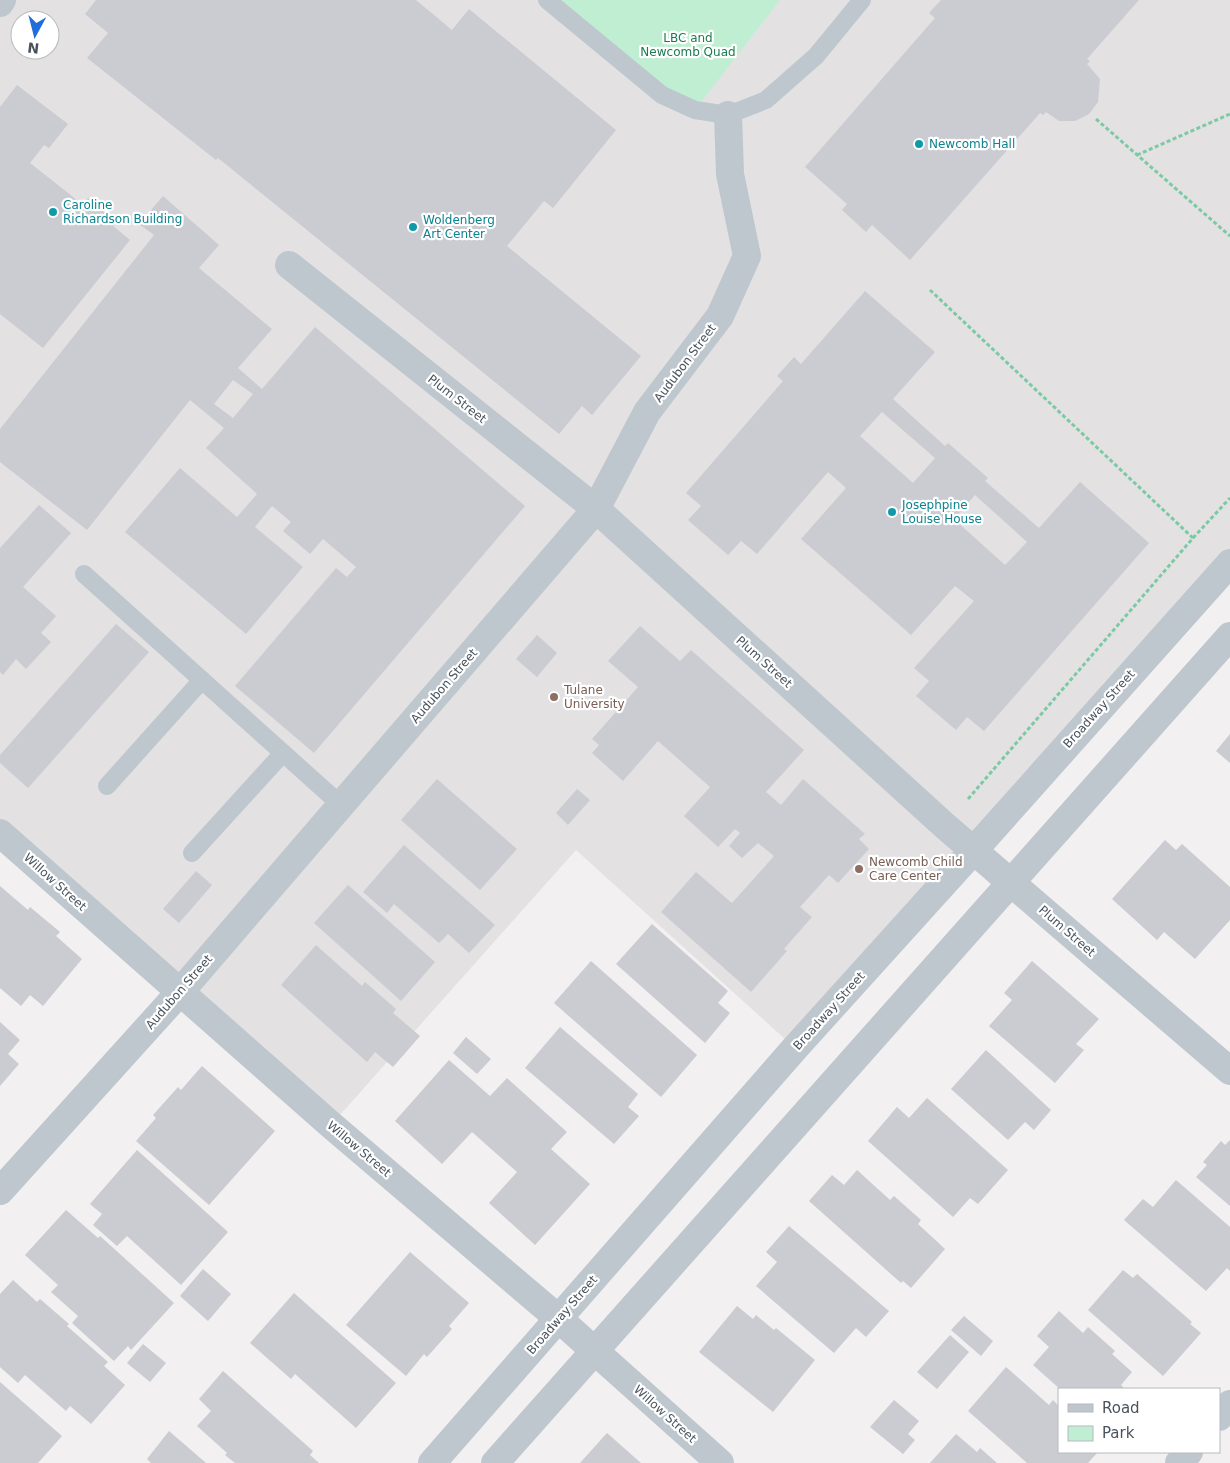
<svg xmlns="http://www.w3.org/2000/svg" width="1230" height="1463" font-family="'DejaVu Sans',sans-serif">
<style>
.education{fill:#e3e1e2;fill-rule:evenodd}
.green{fill:#c0eed3}
.building{fill:#caccd2;fill-rule:evenodd}
.lines{fill:none;stroke-linecap:round;stroke-linejoin:round}
.path{stroke:#7acaa4;stroke-width:3;stroke-dasharray:4 2.5;stroke-linecap:butt}
.service{stroke:#bec7ce;stroke-width:18}
.minor{stroke:#bec7ce;stroke-width:28}
.tertiary{stroke:#bec7ce;stroke-width:28}
.culture-dot{fill:#0f9aa8;stroke:#fff;stroke-width:2}
.education-dot{fill:#8d6e63;stroke:#fff;stroke-width:2}
.labels{text-anchor:middle;dominant-baseline:central;stroke-width:4.5;stroke-linejoin:round;paint-order:stroke}
.park-label{font-size:12px;fill:#1b7c4d;stroke:#fff}
.culture-label{font-size:12px;fill:#0d838f;stroke:#fff;text-anchor:start}
.street-label{font-size:12px;fill:#48535d;stroke:#fff}
.education-label{font-size:12px;fill:#785e54;stroke:#fff;text-anchor:start}
</style>
<rect width="100%" height="100%" fill="#f2f0f0"/>
<!-- education -->
<path class="education" d="M0 0H1230V562L795 1048 576 850 331 1125 0 833ZM20 20H50V50H20Z"/>
<!-- green -->
<path class="green" d="M558 0H780L695 110Z"/>
<!-- building -->
<g class="building">
<path d="M96 0H416L452 30 469 9 616 130 553 208 544 201 507 246 641 356 592 415 582 406 559 434 218 158 216 160 87 58 108 33 85 14Z"/>
<path d="M941 0H1139L1087 59 1090 61 1087 64 1100 79 1098 102 1089 114 1075 121H1059L1046 112 1043 115 1040 113 910 260 872 225 866 232 842 210 847 204 805 167 935 18 929 13Z"/>
<path d="M17 85 68 124 49 148 44 145 30 163 82 204 88 198 117 220 113 226 130 240 43 348 0 314V107Z"/>
<path d="M163 196 219 245 199 268 272 329 238 368 262 389 315 327 525 506 314 753 235 686 336 568 347 577 356 567 323 539 310 554 283 531 291 522 272 506 255 527 303 567 246 634 125 532 180 468 237 517 257 494 206 448 224 428 190 400 87 530 0 462V429L154 235 139 224ZM233 380 253 394 233 418 214 404Z"/>
<path d="M865 291 935 352 893 399 945 446 948 443 988 478 985 481 1039 528 1080 482 1149 543 984 731 967 717 956 730 916 696 929 681 914 668 974 601 955 586 911 635 801 539 846 488 828 472 757 554 741 541 728 555 688 520 701 506 686 493 783 381 777 376 794 357 801 364ZM882 412 935 458 913 483 860 436ZM975 495 1027 542 1005 565 954 519Z"/>
<path d="M39 505 71 533 23 587 56 616 41 633 51 642 26 669 16 659 3 675 0 672V548Z"/>
<path d="M116 624 149 652 28 788 0 763V755Z"/>
<path d="M640 626 680 661 691 650 804 750 766 792 781 805 803 779 865 834 859 839 869 849 838 883 829 875 800 907 812 917 784 949 787 951 751 992 661 912 696 872 732 903 774 856 758 843 742 858 729 846 740 833 735 829 718 847 684 816 710 787 658 741 623 781 592 753 599 745 592 739 638 687 608 661Z"/>
<path d="M537 635 557 653 537 677 516 659Z"/>
<path d="M1230 734V763L1216 751Z"/>
<path d="M437 779 517 849 480 890 401 820Z"/>
<path d="M577 789 590 800 568 825 556 813Z"/>
<path d="M1165 840 1176 850 1182 844 1230 887V920L1195 959 1164 932 1157 940 1112 899Z"/>
<path d="M404 845 495 925 469 953 448 934 439 943 394 904 387 913 363 892Z"/>
<path d="M196 871 212 885 179 923 163 909Z"/>
<path d="M348 885 435 962 401 1001 314 923Z"/>
<path d="M0 886 28 910 30 907 60 932 56 936 82 959 43 1006 30 995 21 1006 0 988Z"/>
<path d="M652 924 728 991 718 1003 730 1013 705 1043 616 964Z"/>
<path d="M316 945 362 986 365 982 396 1009 393 1013 420 1036 393 1067 375 1052 367 1062 281 985Z"/>
<path d="M591 961 697 1055 661 1097 554 1003Z"/>
<path d="M1032 961 1099 1019 1076 1044 1084 1050 1055 1083 989 1026 1012 1000 1004 993Z"/>
<path d="M0 1022 20 1040 8 1054 19 1064 0 1086Z"/>
<path d="M560 1027 638 1094 628 1107 639 1116 614 1144 525 1068Z"/>
<path d="M466 1037 491 1059 477 1074 453 1053Z"/>
<path d="M986 1050 1051 1110 1034 1130 1025 1122 1008 1140 951 1089Z"/>
<path d="M449 1060 490 1096 507 1078 567 1132 551 1149 590 1184 535 1245 489 1203 517 1172 472 1132 442 1164 395 1121Z"/>
<path d="M202 1066 275 1131 209 1205 136 1141 156 1118 153 1115 178 1087 181 1090Z"/>
<path d="M927 1098 1008 1170 978 1204 970 1198 953 1217 868 1141 897 1107 909 1118Z"/>
<path d="M1230 1140V1206L1196 1177 1207 1165 1203 1162 1221 1141 1225 1145Z"/>
<path d="M137 1150 228 1232 181 1285 127 1236 117 1246 93 1225 102 1214 90 1204Z"/>
<path d="M857 1170 890 1200 894 1196 921 1220 918 1224 945 1249 911 1288 903 1281 901 1283 809 1201 832 1175 844 1185Z"/>
<path d="M1176 1180 1230 1227V1271L1227 1268 1206 1291 1124 1220 1143 1199 1153 1207Z"/>
<path d="M66 1210 98 1238 100 1236 174 1303 131 1350 128 1346 114 1361 72 1323 78 1316 51 1292 58 1285 25 1255Z"/>
<path d="M789 1226 889 1311 866 1337 856 1328 834 1353 756 1286 777 1262 766 1252Z"/>
<path d="M410 1252 469 1303 449 1326 452 1329 427 1357 424 1354 406 1376 346 1325Z"/>
<path d="M203 1269 231 1294 208 1321 180 1296Z"/>
<path d="M1123 1270 1133 1278 1137 1274 1192 1322 1190 1324 1201 1333 1163 1376 1088 1310Z"/>
<path d="M13 1280 37 1302 40 1299 69 1324 67 1326 108 1362 104 1366 125 1385 91 1424 70 1406 66 1411 25 1375 18 1383 0 1367V1294Z"/>
<path d="M294 1293 396 1383 356 1428 295 1374 291 1379 250 1343Z"/>
<path d="M737 1306 753 1319 756 1315 774 1330 776 1328 815 1360 773 1412 699 1352Z"/>
<path d="M1059 1311 1083 1333 1088 1327 1115 1351 1112 1354 1132 1372 1121 1385 1125 1389H1060L1033 1365 1049 1347 1037 1336Z"/>
<path d="M964 1316 993 1341 981 1356 951 1330Z"/>
<path d="M950 1335 969 1352 937 1389 917 1372Z"/>
<path d="M143 1344 166 1363 150 1382 127 1363Z"/>
<path d="M1006 1367 1049 1405 1053 1400 1059 1406V1452H1098L1088 1463H1027L968 1411Z"/>
<path d="M223 1371 313 1451 310 1455 319 1463H235L225 1455 227 1453 197 1426 211 1411 199 1399Z"/>
<path d="M0 1382 62 1436 38 1463H0Z"/>
<path d="M894 1400 919 1421 908 1434 915 1440 903 1454 870 1427Z"/>
<path d="M169 1431 206 1463H151L147 1459Z"/>
<path d="M607 1433 641 1463H580Z"/>
<path d="M956 1434 977 1452 980 1448 997 1463H930Z"/>
</g>
<g class="lines">
<!-- path -->
<g class="path">
<path d="M1096 119 1230 236"/>
<path d="M1137 155 1230 114"/>
<path d="M930 290 1193 538 968 799"/>
<path d="M1193 538 1230 498"/>
</g>
<!-- service -->
<g class="service">
<path d="M547 0 662 95 695 110 728 115 766 100 816 56 862 0"/>
<path d="M84 574 341 805"/>
<path d="M107 786 202 680"/>
<path d="M192 853 283 753"/>
</g>
<!-- minor -->
<g class="minor">
<path d="M0 3 2 0"/>
<path d="M289 265 596 509 945 826 1230 1071"/>
<path d="M0 833 331 1125 559 1319 720 1463"/>
<path d="M0 1191 180 992 596 509 647 412 720 316 747 256 730 174 728 115"/>
<path d="M1219 1417 1230 1404"/>
<path d="M1179 1463 1189 1452"/>
</g>
<!-- tertiary -->
<g class="tertiary">
<path d="M432 1463 795 1048 974 850 1230 563"/>
<path d="M495 1463 1230 636"/>
</g>
</g>
<!-- markers -->
<g class="culture-dot">
<circle cx="919" cy="144" r="5"/>
<circle cx="53" cy="212" r="5"/>
<circle cx="413" cy="227" r="5"/>
<circle cx="892" cy="512" r="5"/>
</g>
<g class="education-dot">
<circle cx="554" cy="697" r="5"/>
<circle cx="859" cy="869" r="5"/>
</g>
<g class="labels">
<!-- park labels -->
<g class="park-label">
<text x="688" y="38">LBC and<tspan x="688" dy="14">Newcomb Quad</tspan></text>
</g>
<!-- culture labels -->
<g class="culture-label">
<text x="929" y="144">Newcomb Hall</text>
<text x="63" y="205">Caroline<tspan x="63" dy="14">Richardson Building</tspan></text>
<text x="423" y="220">Woldenberg<tspan x="423" dy="14">Art Center</tspan></text>
<text x="902" y="505">Josephpine<tspan x="902" dy="14">Louise House</tspan></text>
</g>
<!-- street labels -->
<g class="street-label">
<text transform="translate(685 363) rotate(-53)">Audubon Street</text>
<text transform="translate(457 399) rotate(38)">Plum Street</text>
<text transform="translate(764 662) rotate(42)">Plum Street</text>
<text transform="translate(444 686) rotate(-49)">Audubon Street</text>
<text transform="translate(1099 709) rotate(-48)">Broadway Street</text>
<text transform="translate(55 882) rotate(42)">Willow Street</text>
<text transform="translate(1067 931) rotate(41)">Plum Street</text>
<text transform="translate(179 992) rotate(-49)">Audubon Street</text>
<text transform="translate(829 1011) rotate(-48)">Broadway Street</text>
<text transform="translate(359 1149) rotate(40)">Willow Street</text>
<text transform="translate(562 1315) rotate(-49)">Broadway Street</text>
<text transform="translate(665 1414) rotate(42)">Willow Street</text>
</g>
<!-- education labels -->
<g class="education-label">
<text x="564" y="690">Tulane<tspan x="564" dy="14">University</tspan></text>
<text x="869" y="862">Newcomb Child<tspan x="869" dy="14">Care Center</tspan></text>
</g>
</g>
<!-- legend -->
<rect x="1058" y="1388" width="162" height="65" fill="#ffffff" stroke="#b6babe"/>
<rect x="1068" y="1404" width="25" height="8" fill="#bec7ce" stroke="#b6babe"/>
<text x="1102" y="1413" font-size="15" fill="#48535d">Road</text>
<rect x="1068" y="1426" width="25" height="15" fill="#c0eed3" stroke="#b6babe"/>
<text x="1102" y="1438" font-size="15" fill="#48535d">Park</text>
<!-- north arrow -->
<g transform="translate(35 35) rotate(187)"><circle r="24" fill="#ffffff" stroke="#b6babe"/>
<path d="M0-4L9 19L0 12L-9 19Z" fill="#206edc"/>
<text y="-8" font-size="14" font-weight="bold" text-anchor="middle" fill="#48535d">N</text>
</g>
</svg>
